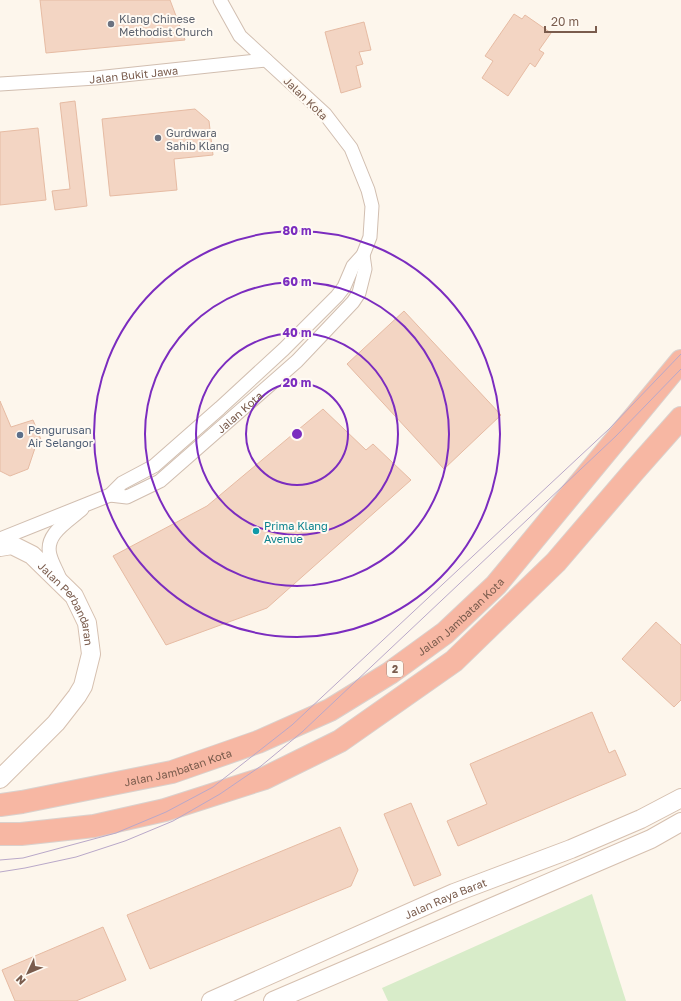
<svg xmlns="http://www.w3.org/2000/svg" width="681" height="1001" font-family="'Golos Text',sans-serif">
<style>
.green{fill:#d8ecc9}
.building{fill:#f3d5c3;stroke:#e6bba3}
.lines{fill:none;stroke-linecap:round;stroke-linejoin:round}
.street-casing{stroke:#d1beb0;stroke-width:15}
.secondary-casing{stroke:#d6c0b0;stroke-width:20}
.highway-casing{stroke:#dad1cd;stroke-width:24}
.street{stroke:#fff;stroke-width:13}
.secondary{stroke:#fff;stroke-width:18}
.highway{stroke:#f7b7a3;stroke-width:22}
.tram{stroke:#b9a8c9;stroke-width:1}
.ring{fill:none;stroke:#7b2cbf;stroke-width:2}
.worship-dot{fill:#6b7280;stroke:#fffaf3;stroke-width:1.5}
.service-dot{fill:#5c6f8a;stroke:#fffaf3;stroke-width:1.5}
.culture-dot{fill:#0f9aa8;stroke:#fffaf3;stroke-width:1.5}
.labels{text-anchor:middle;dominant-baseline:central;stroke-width:4;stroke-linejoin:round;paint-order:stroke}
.shield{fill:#fffaf3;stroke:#a28b7f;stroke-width:1}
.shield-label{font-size:10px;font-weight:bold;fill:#7a5c4d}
.worship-label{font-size:11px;fill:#5b616d;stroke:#fffaf3;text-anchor:start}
.street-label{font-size:11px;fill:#7a5c4d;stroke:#fffaf3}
.service-label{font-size:11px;fill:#4e5e75;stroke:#fffaf3;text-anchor:start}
.culture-label{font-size:11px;fill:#0d838f;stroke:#fffaf3;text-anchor:start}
.centre{fill:#7b2cbf;stroke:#fffaf3;stroke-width:2}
.ring-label{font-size:12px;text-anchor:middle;font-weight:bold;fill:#7b2cbf;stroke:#fffaf3;stroke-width:4;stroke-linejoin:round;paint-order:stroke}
</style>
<rect width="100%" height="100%" fill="#fdf6ec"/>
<!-- green -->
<path class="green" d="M592 894 626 1001H388L382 988Z"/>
<!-- building -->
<g class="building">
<path d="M40 0H170L185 40 46 53Z"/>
<path d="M514 14 522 19 525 15 551 33 539 50 544 53 535 67 530 63 508 96 482 78 493 61 485 56Z"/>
<path d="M364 22 371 50 359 52 363 64 356 66 361 87 341 93 325 32Z"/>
<path d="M75 101 87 206 55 210 52 191 70 189 60 103Z"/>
<path d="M195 109 209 121 213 155 174 159 177 190 110 196 102 119Z"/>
<path d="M38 128 46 200 0 205V132Z"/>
<path d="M404 311 501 415 444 469 347 364Z"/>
<path d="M0 401 11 427 33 420 42 442 36 445 28 469 10 476 0 471Z"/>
<path d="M323 409 366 450 373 444 411 480 267 608 166 645 113 556 207 506Z"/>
<path d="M656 622 681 645V700L674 707 622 659Z"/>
<path d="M592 712 609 753 615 750 626 775 458 846 447 821 487 804 470 764Z"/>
<path d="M411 803 441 875 414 886 384 814Z"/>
<path d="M340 827 358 870 351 886 150 969 127 915Z"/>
<path d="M103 927 126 980 76 1001H15L2 970Z"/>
</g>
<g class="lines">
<!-- street casing -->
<g class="street-casing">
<g id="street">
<path id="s1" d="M0 84 96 78 266 60"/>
<path id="s2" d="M110 495 127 497 160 481 297 361 353 302 359 293 365 269 363 255"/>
<path d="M0 539 110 495 122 483 154 466 220 408 284 349 337 296 344 287 353 266 363 255 370 237 372 206 368 190 351 148 325 114 240 36 220 0"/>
<path d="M60 579C57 571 52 563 50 555 44 534 69 521 82 509"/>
</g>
</g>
<!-- secondary casing -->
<g class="secondary-casing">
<g id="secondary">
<path id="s3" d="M0 547 12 545 32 555 74 596 87 623 91 654 83 686 77 696 56 723 0 779"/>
<path id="s4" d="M211 1001 454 893 571 849 641 819 681 798"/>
<path d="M273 1001 651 839 681 822"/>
</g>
</g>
<!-- highway casing -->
<g class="highway-casing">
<g id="highway">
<path id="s5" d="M0 805 22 802 172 772 258 742 330 710 390 673 445 633 496 585 681 361"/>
<path d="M0 834H21L94 826 165 810 265 778 340 741 454 661 556 562 634 471 681 418"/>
</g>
</g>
<!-- street -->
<use href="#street" class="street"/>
<!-- secondary -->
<use href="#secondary" class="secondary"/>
<!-- highway -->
<use href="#highway" class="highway"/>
<!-- tram -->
<g class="tram">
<path d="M0 860 23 858 116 833 166 812 213 787 292 725 609 429 681 354"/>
<path d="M0 872 25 868 76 857 125 841 173 821 220 794 261 766 302 732 616 436 681 369"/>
</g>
</g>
<!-- distance rings -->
<g class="ring">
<circle cx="297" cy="434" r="51"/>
<circle cx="297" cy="434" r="101"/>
<circle cx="297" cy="434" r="152"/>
<circle cx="297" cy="434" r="203"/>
</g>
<!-- markers -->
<g class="worship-dot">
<circle cx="111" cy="24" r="4"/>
<circle cx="158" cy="138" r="4"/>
</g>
<circle class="service-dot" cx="20" cy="435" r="4"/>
<circle class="culture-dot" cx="256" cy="531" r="4"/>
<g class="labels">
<!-- shield labels -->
<rect class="shield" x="387" y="661" width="16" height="16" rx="3"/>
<g class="shield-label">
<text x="395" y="669">2</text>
</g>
<!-- worship labels -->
<g class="worship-label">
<text x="119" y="18">Klang Chinese<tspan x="119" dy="13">Methodist Church</tspan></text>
<text x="166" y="132">Gurdwara<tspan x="166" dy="13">Sahib Klang</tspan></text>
</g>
<!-- street labels -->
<g class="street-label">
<text stroke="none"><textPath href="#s1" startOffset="134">Jalan Bukit Jawa</textPath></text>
<text transform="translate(306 98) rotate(44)">Jalan Kota</text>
<text stroke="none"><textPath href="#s2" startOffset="159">Jalan Kota</textPath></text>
<text stroke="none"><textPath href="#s3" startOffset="96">Jalan Perbandaran</textPath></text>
<text stroke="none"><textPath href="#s5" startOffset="506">Jalan Jambatan Kota</textPath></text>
<text stroke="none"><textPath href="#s5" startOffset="182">Jalan Jambatan Kota</textPath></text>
<text stroke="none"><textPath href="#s4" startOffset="256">Jalan Raya Barat</textPath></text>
</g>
<!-- service labels -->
<g class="service-label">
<text x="28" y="429">Pengurusan<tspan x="28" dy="13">Air Selangor</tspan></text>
</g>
<!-- culture labels -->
<g class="culture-label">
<text x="264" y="525">Prima Klang<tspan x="264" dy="13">Avenue</tspan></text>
</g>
</g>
<circle cx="297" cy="434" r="6" class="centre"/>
<g class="ring-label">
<text x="297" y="235">80 m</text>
<text x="297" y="286">60 m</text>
<text x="297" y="337">40 m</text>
<text x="297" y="387">20 m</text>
</g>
<!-- north arrow -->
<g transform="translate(28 973) rotate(226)" stroke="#fffaf3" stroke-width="3" paint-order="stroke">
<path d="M0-3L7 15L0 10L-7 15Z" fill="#7a5c4d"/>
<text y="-6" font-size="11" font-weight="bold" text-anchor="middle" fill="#7a5c4d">N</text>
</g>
<!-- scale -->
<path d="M545 26v6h51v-6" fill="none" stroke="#7a5c4d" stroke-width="2"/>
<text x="551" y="26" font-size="12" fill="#7a5c4d" stroke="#fffaf3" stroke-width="3" paint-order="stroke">20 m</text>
</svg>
